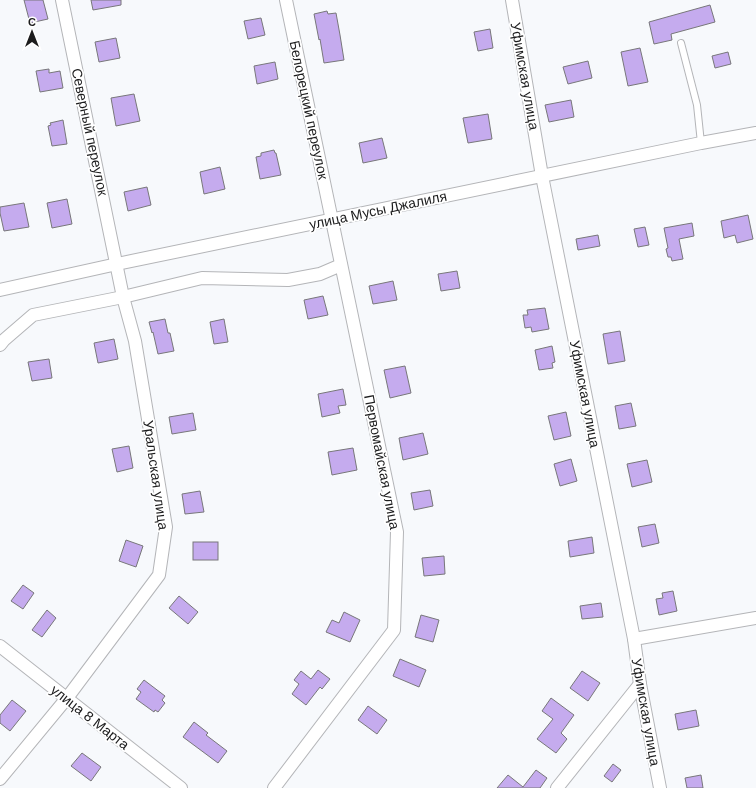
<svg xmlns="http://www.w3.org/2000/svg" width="756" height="788" font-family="Helvetica,sans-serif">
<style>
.building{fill:#c5abee;stroke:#78777a}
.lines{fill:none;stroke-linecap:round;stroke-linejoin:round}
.lane-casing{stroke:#b4b5b8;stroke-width:8}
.street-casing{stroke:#b4b5b8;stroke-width:14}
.lane{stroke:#fff;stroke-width:6}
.street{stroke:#fff;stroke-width:12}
.labels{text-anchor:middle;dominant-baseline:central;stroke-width:3.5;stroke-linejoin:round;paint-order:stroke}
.street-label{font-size:14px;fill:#1c1c1d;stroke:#fff}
</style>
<rect width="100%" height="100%" fill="#f7f9fc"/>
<!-- building -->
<g class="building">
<path d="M24 0H43L48 19 30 23Z"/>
<path d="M91 0H121V5L93 10Z"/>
<path d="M710 5 715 22 671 34 672 40 654 44 649 22Z"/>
<path d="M327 11 328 14 336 13 340 35 344 60 324 63 320 39 319 40 314 14Z"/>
<path d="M261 18 265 35 248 39 244 21Z"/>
<path d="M490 29 493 48 478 51 474 32Z"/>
<path d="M116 38 120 58 99 62 95 42Z"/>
<path d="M640 48 648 82 628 86 621 52Z"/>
<path d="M728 52 731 64 715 68 712 56Z"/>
<path d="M588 61 592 78 568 84 563 67Z"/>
<path d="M275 62 278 79 257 84 254 66Z"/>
<path d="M49 69V73L60 71 63 88 40 92 36 71Z"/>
<path d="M134 94 140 121 116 126 111 98Z"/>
<path d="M571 100 574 117 549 122 545 105Z"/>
<path d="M488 114 492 139 468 143 463 118Z"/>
<path d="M63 120 67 144 52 146 48 126 51 125 50 123Z"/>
<path d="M382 138 387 158 363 163 359 143Z"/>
<path d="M274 150 275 153H276L281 175 260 179 256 157 261 156V153Z"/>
<path d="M220 167 225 189 204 194 200 172Z"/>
<path d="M147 187 151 205 128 211 124 192Z"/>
<path d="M67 199 72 224 52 228 47 203Z"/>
<path d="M24 203 29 227 4 231 0 213V207Z"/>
<path d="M748 215 753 239 737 243 735 235 724 238 721 221Z"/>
<path d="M692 223 694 236 679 239 683 259 672 261 671 257H668L666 249 668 248 664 228Z"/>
<path d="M645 227 649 245 638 247 634 229Z"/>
<path d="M598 235 600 246 578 250 576 239Z"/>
<path d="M457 271 460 288 441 291 438 274Z"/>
<path d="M393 281 397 300 373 304 369 286Z"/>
<path d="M323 296 328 315 308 319 304 300Z"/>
<path d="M545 308 549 329 532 332 531 327 525 328 523 315H528L527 310Z"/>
<path d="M165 319 168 333H170L174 351 158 354 153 332 152 333 149 322Z"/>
<path d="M224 319 228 342 214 344 210 322Z"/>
<path d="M620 331 625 361 608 364 603 334Z"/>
<path d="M114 339 118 359 98 363 94 343Z"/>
<path d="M552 346 555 362 552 363 553 368 539 370 535 350Z"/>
<path d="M49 359 52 378 32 381 28 362Z"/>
<path d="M405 366 411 393 390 398 384 370Z"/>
<path d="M343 389 346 405 338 406 340 413 322 417 318 394Z"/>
<path d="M631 403 636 426 619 429 615 406Z"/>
<path d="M566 412 571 436 554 440 548 416Z"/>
<path d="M193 413 196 430 172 434 169 417Z"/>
<path d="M423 433 428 454 403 460 399 438Z"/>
<path d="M129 446 133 468 117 472 112 449Z"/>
<path d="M353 448 357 470 332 475 328 452Z"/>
<path d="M571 459 577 481 560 486 554 464Z"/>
<path d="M647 460 652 482 632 487 627 464Z"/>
<path d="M430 490 433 506 414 510 411 493Z"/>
<path d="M200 491 204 512 185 514 182 494Z"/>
<path d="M655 524 659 543 642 547 638 527Z"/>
<path d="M592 537 594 553 570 557 568 541Z"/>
<path d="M126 540 143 546 136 567 119 561Z"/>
<rect x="193" y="542" width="25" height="18"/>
<path d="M444 556 445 574 424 576 422 558Z"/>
<path d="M23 585 34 593 23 609 11 601Z"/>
<path d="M673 591 677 611 659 615 656 599 663 598 662 593Z"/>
<path d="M179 596 198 612 188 624 169 608Z"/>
<path d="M601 603 603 617 582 619 580 606Z"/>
<path d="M47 610 56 618 42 637 32 630Z"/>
<path d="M344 612 360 620 350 642 326 632 332 620 339 623Z"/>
<path d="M421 615 439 620 433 642 415 637Z"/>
<path d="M400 659 426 670 419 687 393 676Z"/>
<path d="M318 670 330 679 322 689 320 687 306 705 292 694 299 684 294 680 301 671 311 679Z"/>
<path d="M582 671 600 683 588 701 570 688Z"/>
<path d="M144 680 165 696 162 700 165 703 158 712 155 710 154 712 136 699 141 692 137 689Z"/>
<path d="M551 698 574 715 561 733 567 739 556 753 537 739 553 719 542 711Z"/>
<path d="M12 700 26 711 10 731 0 723V715Z"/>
<path d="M368 706 387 720 377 734 358 720Z"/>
<path d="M696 710 699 726 678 730 675 714Z"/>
<path d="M194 722 208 733 206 735 227 751 218 763 183 737Z"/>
<path d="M82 753 101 767 91 781 71 766Z"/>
<path d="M613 764 621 770 612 782 604 776Z"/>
<path d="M536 770 547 778 540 788H497L508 775 523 787Z"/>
<path d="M701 775 703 788H687L685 778Z"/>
</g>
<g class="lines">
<!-- lane casing -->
<g class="lane-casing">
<path id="lane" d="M681 43 697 105 701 143"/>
</g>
<!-- street casing -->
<g class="street-casing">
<g id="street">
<path d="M512 0 542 176 634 639 640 684 660 788"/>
<path d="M0 290 117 264 701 143 756 133"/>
<path d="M0 345 4 340 33 315 123 297 202 278 288 280 320 274 341 265"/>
<path d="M634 639 756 618"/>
<path d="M0 646 181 788"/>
<path d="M0 779 67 698 159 575 166 527 135 341 123 297 62 0"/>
<path d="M274 788 394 630 397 532 286 0"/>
<path d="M557 788 640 684"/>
</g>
</g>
<!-- lane -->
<use href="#lane" class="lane"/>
<!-- street -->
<use href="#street" class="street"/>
</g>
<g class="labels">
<!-- street labels -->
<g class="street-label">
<text transform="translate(525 76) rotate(80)">Уфимская улица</text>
<text transform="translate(309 110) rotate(78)">Белорецкий переулок</text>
<text transform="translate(90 132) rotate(78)">Северный переулок</text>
<text transform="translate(378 210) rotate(-12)">улица Мусы Джалиля</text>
<text transform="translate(585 394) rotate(79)">Уфимская улица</text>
<text transform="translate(382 462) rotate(79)">Первомайская улица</text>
<text transform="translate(156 475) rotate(82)">Уральская улица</text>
<text transform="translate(646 712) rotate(80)">Уфимская улица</text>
<text transform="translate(90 717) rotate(38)">улица 8 Марта</text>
</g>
</g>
<!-- north arrow -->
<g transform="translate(32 32)" stroke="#ffffff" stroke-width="3" paint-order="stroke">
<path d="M0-3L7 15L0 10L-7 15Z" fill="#1c1c1d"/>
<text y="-6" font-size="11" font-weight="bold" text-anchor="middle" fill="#1c1c1d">С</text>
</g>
</svg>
